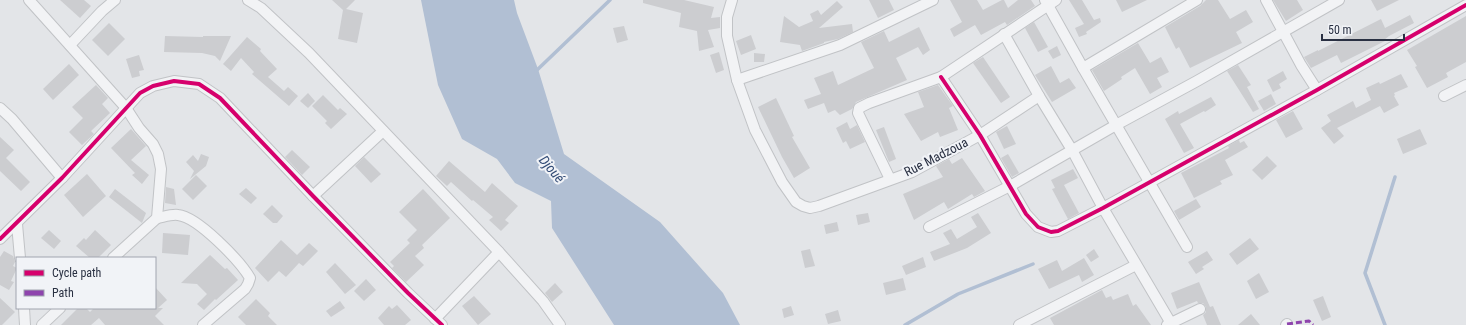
<svg xmlns="http://www.w3.org/2000/svg" width="1466" height="325" font-family="'Roboto Condensed',sans-serif">
<style>
.water{fill:#b1bfd3}
.lines{fill:none;stroke-linecap:round;stroke-linejoin:round}
.stream{stroke:#b1bfd3;stroke-width:3.5}
.building{fill:#cccdd0}
.street-casing{stroke:#c1c3c6;stroke-width:12}
.street{stroke:#f2f3f5;stroke-width:10}
.quiet{stroke:#8e44ad;stroke-width:3;stroke-dasharray:6 3;stroke-linecap:butt}
.cycleway-casing{stroke:#f1f3f7;stroke-width:6}
.cycleway{stroke:#d6006c;stroke-width:4}
.labels{text-anchor:middle;dominant-baseline:central;stroke-width:4;stroke-linejoin:round;paint-order:stroke}
.street-label{font-size:13px;fill:#293042;stroke:#f1f3f7}
.water-label{font-size:14px;font-style:italic;fill:#334c76;stroke:#f1f3f7}
</style>
<rect width="100%" height="100%" fill="#e3e5e8"/>
<!-- water -->
<path class="water" d="M421 0H514L517 13 538 69 564 154 660 222 723 293 740 325H614L552 228 551 201 515 183 497 159 462 139 438 85Z"/>
<g class="lines">
<!-- stream -->
<g class="stream">
<path d="M536 71 610 0"/>
<path d="M905 325 958 294 1033 264"/>
<path d="M1385 325 1365 273 1395 177"/>
</g>
</g>
<!-- building -->
<g class="building">
<path d="M60 0H84L91 6 80 18Z"/>
<path d="M332 0H355L346 9 363 13 357 43 338 39 343 10Z"/>
<path d="M643 0H684L714 7 711 18 720 17V28L708 30 714 47 699 51 697 31 679 27 681 13 643 3Z"/>
<path d="M869 0H889L894 10 878 18Z"/>
<path d="M950 0H977L983 10 1002 0H1004L1008 8 1018 0H1031L1035 6 1007 25 1005 22 981 35 975 25 954 37 950 29 962 22Z"/>
<path d="M1069 0H1082L1094 20 1100 18 1101 22 1086 32 1087 34 1079 37 1075 28 1084 24Z"/>
<path d="M1116 0H1147L1122 12Z"/>
<path d="M1206 0H1218L1230 19 1246 10 1253 22 1236 32 1242 43 1190 68 1179 47 1176 49 1165 27 1200 6Z"/>
<path d="M1273 0H1297L1303 10 1286 21Z"/>
<path d="M1371 0H1399L1377 11Z"/>
<path d="M837 1 843 7 819 28 852 24 853 32 838 39 824 42V43L802 51 800 45 780 42 784 16 799 27 813 21 810 14 818 10 821 15Z"/>
<path d="M1410 15 1414 23 1389 36 1384 40 1385 41 1341 63 1337 55 1311 68 1304 57 1318 50V51L1381 19 1385 28Z"/>
<path d="M1466 16V62L1446 73 1448 77 1427 88 1415 67 1417 66 1407 50Z"/>
<path d="M1034 22 1048 47 1038 52 1025 28Z"/>
<path d="M109 23 125 39 108 56 92 40Z"/>
<path d="M624 26 628 40 617 43 613 28Z"/>
<path d="M919 27 930 50 923 55 918 47 896 58 907 80 856 102 852 109 840 115 835 110 828 113 824 103 808 109 804 100 821 94 814 78 833 71 838 85 874 68 861 42 884 31 889 42Z"/>
<path d="M751 35 756 49 741 55 736 41Z"/>
<path d="M165 36 203 37V36H231L220 61 215 56 202 53 164 52Z"/>
<path d="M247 37 261 49 260 51 277 69 268 77 284 91 288 87 298 96 289 106 252 74 254 72 241 58 231 71 223 64Z"/>
<path d="M1138 43 1150 63 1161 57 1169 72 1157 78 1162 87 1150 94 1135 68 1121 77 1122 79 1104 91 1092 70Z"/>
<path d="M1057 46 1061 55 1053 59 1048 51Z"/>
<path d="M719 52 724 70 716 73 710 55Z"/>
<path d="M754 53 765 54 764 62H754Z"/>
<path d="M139 55 144 70 139 71 140 76 132 78 126 59Z"/>
<path d="M983 57 1010 97 1001 103 973 63Z"/>
<path d="M69 64 79 75 53 100 43 89Z"/>
<path d="M1238 65 1251 85 1247 87 1259 109 1253 112 1227 71Z"/>
<path d="M1051 66 1060 83 1069 78 1076 88 1052 102 1035 75Z"/>
<path d="M1283 71 1287 79 1279 84 1281 88 1273 92 1267 80Z"/>
<path d="M1401 74 1408 87 1394 93 1395 95 1394 96 1399 105 1384 113 1380 106 1337 128 1344 136 1334 144 1321 128 1331 121 1327 115 1353 101 1356 108 1371 100 1366 88 1379 82 1380 84Z"/>
<path d="M96 85 108 98 102 104 110 113 91 131 94 134 82 145 69 132 83 118 72 107Z"/>
<path d="M938 85 953 106 949 108 958 130 940 137 938 132 921 141 904 114 924 107 918 92Z"/>
<path d="M308 93 315 101 308 108 300 101Z"/>
<path d="M1271 94 1276 104 1264 111 1258 101Z"/>
<path d="M323 95 338 110 340 108 347 114 331 129 325 123 327 121 312 106Z"/>
<path d="M1211 97 1216 105 1205 112 1204 111 1180 124 1194 148 1184 153 1165 119 1178 111 1179 114Z"/>
<path d="M776 98 794 136 792 137 810 168 794 178 782 157 758 107Z"/>
<path d="M1293 111 1303 129 1286 138 1276 120Z"/>
<path d="M847 122 850 129 857 125 865 142 850 149 846 141 843 143 836 128Z"/>
<path d="M1007 126 1016 144 1004 149 996 132Z"/>
<path d="M884 127 896 159 889 162 876 130Z"/>
<path d="M131 129 146 146 131 160 149 175 142 184 132 175 135 173 111 148Z"/>
<path d="M1420 129 1427 144 1403 154 1397 139Z"/>
<path d="M0 137 14 150 6 158 30 182 21 191 0 171Z"/>
<path d="M1239 140 1240 143 1244 141 1248 147 1225 160 1233 175 1220 181 1222 184 1194 198 1181 173 1229 148 1228 146Z"/>
<path d="M292 150 310 167 302 175 285 157Z"/>
<path d="M201 154 209 157 206 166 190 179 194 171 186 162 193 155 198 161Z"/>
<path d="M1008 154 1019 173 1012 177 1001 158Z"/>
<path d="M1267 156 1277 166 1262 180 1252 170Z"/>
<path d="M364 157 381 174 371 183 355 166Z"/>
<path d="M962 158 985 191 974 197 972 194 948 209 944 202 914 220 903 194 943 177 936 166 949 159 952 164Z"/>
<path d="M449 161 485 192 492 183 518 206 505 220 509 223 501 231 489 220 493 217 473 200 472 201 451 182 447 186 436 176Z"/>
<path d="M1073 169 1078 178 1064 185 1079 213 1068 219 1052 189 1055 188 1051 180Z"/>
<path d="M87 174 106 196 83 217 64 195Z"/>
<path d="M196 175 207 186 193 200 182 189Z"/>
<path d="M166 187 174 189 176 205 165 203Z"/>
<path d="M246 188 257 198 251 204 239 194Z"/>
<path d="M115 189 146 213 142 223 109 197Z"/>
<path d="M423 189 450 218 422 245 424 248 415 256 424 265 406 282 392 268 394 266 390 262 410 243 407 240 417 230 399 212Z"/>
<path d="M1196 199 1201 207 1179 220 1174 211Z"/>
<path d="M272 205 283 216 277 223H273L263 214Z"/>
<path d="M868 213 870 222 858 225 856 215Z"/>
<path d="M978 213 991 233 967 248 934 261 930 252 950 244 943 233 951 229 957 239 977 227 971 217Z"/>
<path d="M837 222 839 231 826 234 824 225Z"/>
<path d="M49 230 61 241 54 249 41 238Z"/>
<path d="M95 230 111 245 98 258H90L76 246 84 238 86 240Z"/>
<path d="M163 233 190 235 188 255 162 253Z"/>
<path d="M1250 238 1259 249 1237 265 1229 254Z"/>
<path d="M281 240 297 255 309 243 318 251 303 266 299 263 286 277 279 271 268 282 255 268Z"/>
<path d="M810 249 815 266 805 268 801 251Z"/>
<path d="M1094 249 1099 257 1091 262 1086 255Z"/>
<path d="M4 251 13 256 15 262 13 266 17 268 11 281 14 282 9 290 0 285V257Z"/>
<path d="M1207 251 1213 260 1202 267 1204 269 1196 274 1188 262Z"/>
<path d="M210 255 225 269 227 268 238 280 216 300 215 299 204 310 197 304 207 294 197 284 181 283Z"/>
<path d="M923 257 926 267 906 275 902 266Z"/>
<path d="M1084 258 1094 275 1082 282 1079 275 1049 289 1038 269 1057 260 1062 271Z"/>
<path d="M335 263 356 285 345 294 326 272Z"/>
<path d="M1259 273 1269 292 1256 299 1247 281Z"/>
<path d="M903 278 906 290 886 295 883 283Z"/>
<path d="M366 279 376 290 364 301 354 291Z"/>
<path d="M1199 282 1210 307 1213 306 1221 325H1207L1203 315 1206 312V307L1203 303H1198L1197 301 1177 309 1171 293Z"/>
<path d="M555 283 563 292 552 302 545 293Z"/>
<path d="M155 287 167 300 158 308H163L155 316 164 325H105L99 318 91 325H61L78 308H86L90 312 94 308H155Z"/>
<path d="M1102 290 1106 298 1111 296 1113 300 1128 294 1133 306 1136 304 1151 325H1054L1050 318Z"/>
<path d="M474 296 491 314 478 325 462 306Z"/>
<path d="M1323 296 1331 317 1322 321 1313 300Z"/>
<path d="M0 298 15 312 2 325H0Z"/>
<path d="M256 299 270 313 268 316 277 325H246L238 317Z"/>
<path d="M340 301 345 308 331 317 326 311Z"/>
<path d="M397 305 411 320 405 325H384L378 318 389 306 392 309Z"/>
<path d="M791 306 794 315 784 318 782 309Z"/>
<path d="M838 310 841 321 828 324 825 314Z"/>
<path d="M1251 314 1260 325H1238Z"/>
</g>
<g class="lines">
<!-- street casing -->
<g class="street-casing">
<g id="street">
<path d="M29 0 126 108 139 128 153 144 158 154 161 169 157 218 113 258"/>
<path d="M248 0 261 8 309 53 499 252 543 301 560 325"/>
<path d="M732 0 727 17V36L737 80 755 130 782 182 796 202 803 206 810 208 819 206 912 172 980 135 1039 96"/>
<path d="M1045 0 1083 68 1187 247"/>
<path d="M1266 0 1301 65 1317 90"/>
<path d="M1004 34 1039 96 1072 150 1103 208 1172 325"/>
<path d="M70 45 102 11 115 0"/>
<path d="M1083 68 1197 0"/>
<path d="M941 77 980 135 1026 214 1038 227 1051 232 1058 231 1103 208 1317 90 1466 5"/>
<path d="M737 80 840 45 933 0"/>
<path d="M1444 96 1466 85"/>
<path d="M0 108 12 119 62 178"/>
<path d="M890 179 858 113 859 108 869 103 941 77 1056 0"/>
<path d="M313 196 383 131"/>
<path d="M157 218C163 217 172 214 178 215 198 217 240 261 250 278L248 284 245 289 203 325"/>
<path d="M17 224 20 258"/>
<path d="M929 227 1010 186 1116 125 1197 81 1339 0"/>
<path d="M0 239 62 178 140 93 153 86 174 81 199 84 220 98 313 196 408 293 442 325"/>
<path d="M24 308 25 325"/>
<path d="M435 319 499 252"/>
<path d="M42 325 60 308"/>
<path d="M1019 325 1136 265"/>
<path d="M1167 325 1200 309"/>
<path d="M1286 325 1287 324"/>
</g>
</g>
<!-- street -->
<use href="#street" class="street"/>
<!-- quiet -->
<path class="quiet" d="M1287 324 1309 321 1313 325"/>
<!-- cycleway casing -->
<g class="cycleway-casing">
<g id="cycleway">
<path d="M941 77 980 135 1026 214 1038 227 1051 232 1058 231 1103 208 1317 90 1466 5"/>
<path d="M0 239 62 178 140 93 153 86 174 81 199 84 220 98 313 196 408 293 442 325"/>
</g>
</g>
<!-- cycleway -->
<use href="#cycleway" class="cycleway"/>
</g>
<g class="labels">
<!-- street labels -->
<g class="street-label">
<text transform="translate(936 157) rotate(-27)">Rue Madzoua</text>
</g>
<!-- water labels -->
<g class="water-label">
<text transform="translate(552 169) rotate(50)">Djoué</text>
</g>
</g>
<!-- legend -->
<rect x="16" y="257" width="140" height="52" fill="#f1f3f7" stroke="#a1a5af"/>
<rect x="24" y="270" width="20" height="6" fill="#d6006c" stroke="#a1a5af"/>
<text x="52" y="277" font-size="12" fill="#293042">Cycle path</text>
<rect x="24" y="290" width="20" height="6" fill="#8e44ad" stroke="#a1a5af"/>
<text x="52" y="297" font-size="12" fill="#293042">Path</text>
<!-- scale -->
<path d="M1322 34v6h82v-6" fill="none" stroke="#293042" stroke-width="2"/>
<text x="1328" y="34" font-size="12" fill="#293042" stroke="#f1f3f7" stroke-width="3" paint-order="stroke">50 m</text>
</svg>
